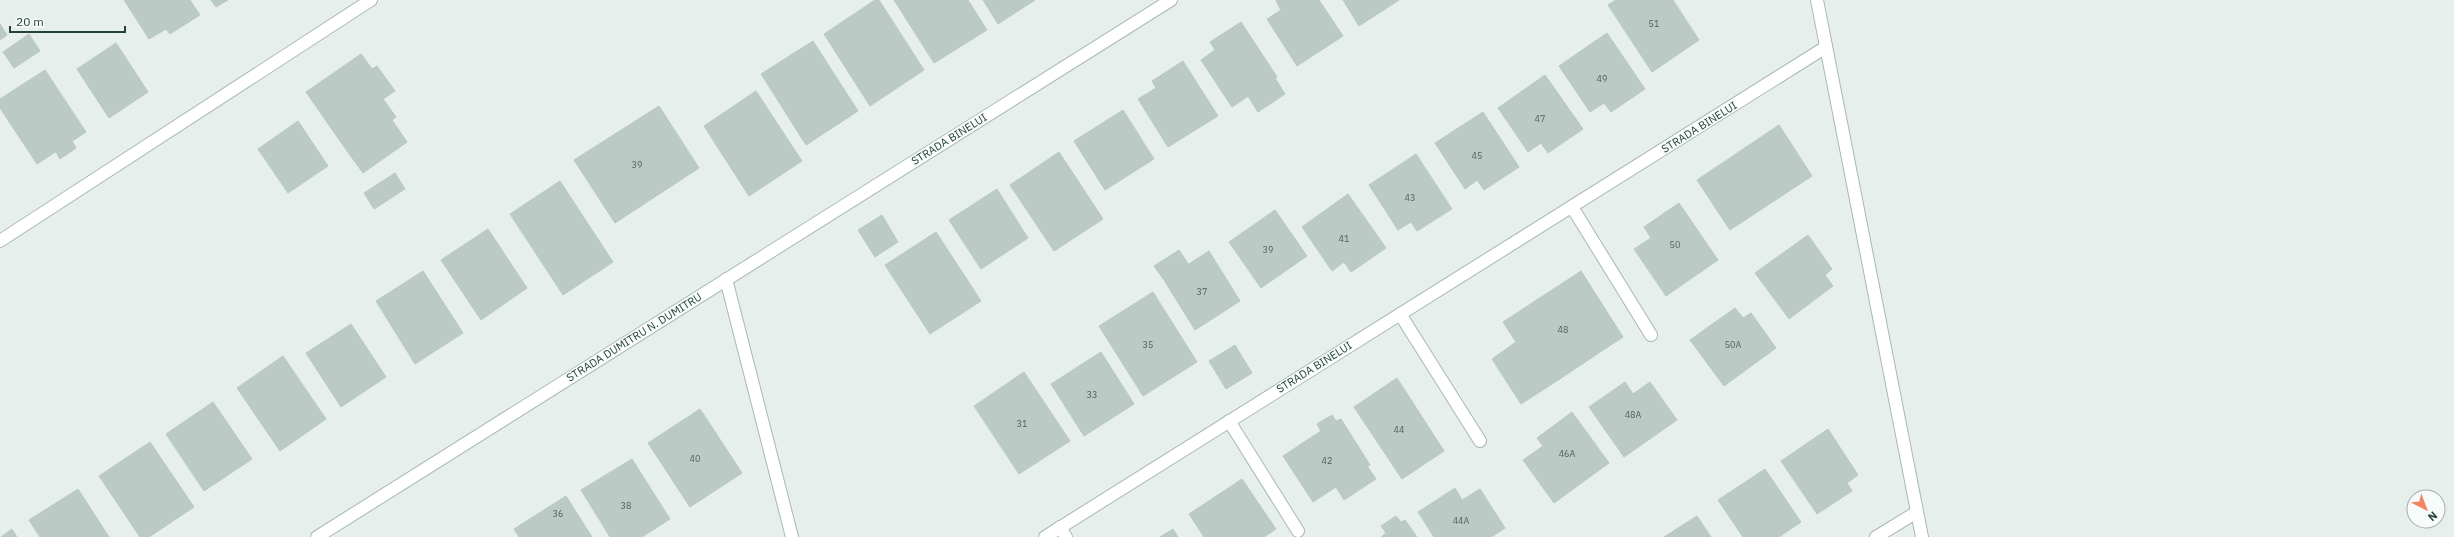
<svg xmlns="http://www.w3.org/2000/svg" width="2454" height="537" font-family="'IBM Plex Sans',sans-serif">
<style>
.building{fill:#bbcac4;stroke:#b8c9c2}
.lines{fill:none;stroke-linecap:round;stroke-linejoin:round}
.lane-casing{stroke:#a8b8b2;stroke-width:14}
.street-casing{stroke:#a8b8b2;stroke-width:14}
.lane{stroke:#fff;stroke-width:12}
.street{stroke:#fff;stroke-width:12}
.labels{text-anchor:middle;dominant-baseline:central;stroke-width:3;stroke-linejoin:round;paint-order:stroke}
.number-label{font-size:9px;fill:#4a645c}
.street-label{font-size:11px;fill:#24423a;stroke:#f7fbf9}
</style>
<rect width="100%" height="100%" fill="#e6efeb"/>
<!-- building -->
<g class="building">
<path d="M124 0H190L200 15 170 34 166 29 149 39Z"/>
<path d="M211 0H228L216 7Z"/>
<path d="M875 0H879L924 70 870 106 824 34Z"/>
<path d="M894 0H968L987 30 934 63Z"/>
<path d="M983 0H1035L998 24Z"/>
<path d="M1277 0H1319L1343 36 1297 66 1267 19 1281 10 1276 1Z"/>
<path d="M1343 0H1399L1359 26Z"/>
<path d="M1616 0H1673L1699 40 1652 72 1608 5Z"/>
<path d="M1241 22 1277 77 1232 107 1201 60 1215 50 1210 42Z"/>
<path d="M0 24 7 35 0 40Z"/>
<path d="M1607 33 1645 89 1611 112 1604 103 1590 112 1559 66Z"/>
<path d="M29 34 40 51 14 68 3 52Z"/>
<path d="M813 41 858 111 806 145 761 74Z"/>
<path d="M116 43 148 92 109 118 77 69Z"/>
<path d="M361 54 372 69 377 66 395 91 383 99 396 117 347 151 306 92Z"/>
<path d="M1183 61 1218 116 1168 147 1138 99 1156 88 1152 81Z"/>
<path d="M45 70 86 132 37 164 0 108V99Z"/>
<path d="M1545 75 1583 129 1548 153 1541 143 1528 152 1498 108Z"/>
<path d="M1275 78 1285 94 1258 112 1248 96Z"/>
<path d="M756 91 802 161 749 196 704 126Z"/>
<path d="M659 106 699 168 615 223 574 160Z"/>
<path d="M1123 110 1154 159 1105 190 1074 141Z"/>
<path d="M1483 112 1519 167 1484 190 1477 180 1465 189 1435 143Z"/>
<path d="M392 120 407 142 363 173 347 151Z"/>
<path d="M298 121 328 166 288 193 258 149Z"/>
<path d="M1779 125 1812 176 1730 230 1697 180Z"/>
<path d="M72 141 76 148 60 159 56 152Z"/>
<path d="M1059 152 1103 219 1054 251 1010 185Z"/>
<path d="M1416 154 1452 209 1417 231 1411 222 1398 230 1369 185Z"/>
<path d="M395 173 405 189 374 209 364 193Z"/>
<path d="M560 181 613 262 563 295 510 214Z"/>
<path d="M997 189 1028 238 981 269 949 220Z"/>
<path d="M1348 194 1386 248 1351 272 1344 262 1332 271 1302 227Z"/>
<path d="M1679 203 1718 260 1666 296 1634 249 1651 238 1644 227Z"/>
<path d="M1275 210 1307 256 1261 288 1229 242Z"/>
<path d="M882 215 898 242 875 257 858 230Z"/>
<path d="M488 229 527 288 481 320 441 260Z"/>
<path d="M936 232 981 301 930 334 885 265Z"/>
<path d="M1808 235 1832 269 1825 275 1833 286 1789 319 1755 273Z"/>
<path d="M1179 250 1189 265 1164 280 1154 266Z"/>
<path d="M1209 251 1240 301 1195 330 1164 280Z"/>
<path d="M423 271 463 333 415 364 376 301Z"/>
<path d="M1581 271 1623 337 1546 388 1503 322Z"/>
<path d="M1153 292 1197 362 1143 396 1099 326Z"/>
<path d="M1735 308 1743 318 1751 313 1776 348 1724 386 1690 340Z"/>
<path d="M351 324 386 377 341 407 306 353Z"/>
<path d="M1516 342 1546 388 1521 404 1492 359Z"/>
<path d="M1235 345 1252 373 1226 389 1209 361Z"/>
<path d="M1101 352 1134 404 1084 436 1051 384Z"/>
<path d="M283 356 326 419 280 451 237 388Z"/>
<path d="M1024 372 1070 441 1019 474 974 406Z"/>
<path d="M1397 378 1444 451 1402 479 1354 407Z"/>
<path d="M1625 382 1633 394 1650 382 1677 420 1624 457 1589 407Z"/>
<path d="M213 402 252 459 204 491 166 434Z"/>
<path d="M700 409 742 473 690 507 648 443Z"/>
<path d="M1572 412 1609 463 1554 503 1523 460 1543 446 1537 438Z"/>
<path d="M1332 415 1336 421 1341 419 1370 465 1313 502 1283 456 1321 431 1317 424Z"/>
<path d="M1828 429 1858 475 1847 483 1852 491 1817 514 1781 461Z"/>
<path d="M150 442 194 507 149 537H140L99 476Z"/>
<path d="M632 459 670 519 642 537H610L581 490Z"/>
<path d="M1367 466 1376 479 1344 500 1336 487Z"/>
<path d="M1765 469 1801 522 1779 537H1743L1718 500Z"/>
<path d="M1242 479 1276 529 1264 537H1204L1189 514Z"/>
<path d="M1455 488 1462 500 1480 489 1505 528 1491 537H1434L1418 512Z"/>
<path d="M78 489 109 537H40L29 520Z"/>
<path d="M566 496 592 537H519L514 529Z"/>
<path d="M1396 516 1401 522 1405 520 1417 537H1381L1386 533 1381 526Z"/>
<path d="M1697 516 1711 537H1664Z"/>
<path d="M12 529 17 537H1Z"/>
<path d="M1173 529 1178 537H1160Z"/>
</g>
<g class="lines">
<!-- lane casing -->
<g class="lane-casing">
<g id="lane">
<path d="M1572 207 1651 335"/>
<path d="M1400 314 1480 441"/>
<path d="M1229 421 1298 531"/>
<path d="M1060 527 1066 537"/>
</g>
</g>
<!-- street casing -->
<g class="street-casing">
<g id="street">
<path d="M1817 0 1922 537"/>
<path d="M0 241 371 0"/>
<path d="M726 279 792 537"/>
<path d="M317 537 1171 0"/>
<path d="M1045 537 1826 47"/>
<path d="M1876 537 1917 512"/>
</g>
</g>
<!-- lane -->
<use href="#lane" class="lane"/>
<!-- street -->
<use href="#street" class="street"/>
</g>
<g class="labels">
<!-- number labels -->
<g class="number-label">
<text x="1654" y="23">51</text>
<text x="1602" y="78">49</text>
<text x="1540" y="118">47</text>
<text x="1477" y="155">45</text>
<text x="637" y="164">39</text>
<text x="1410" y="197">43</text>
<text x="1344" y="238">41</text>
<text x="1675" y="244">50</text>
<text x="1268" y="249">39</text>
<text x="1202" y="291">37</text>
<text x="1563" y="329">48</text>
<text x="1148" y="344">35</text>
<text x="1733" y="344">50A</text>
<text x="1092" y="394">33</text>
<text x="1633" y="414">48A</text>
<text x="1022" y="423">31</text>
<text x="1399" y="429">44</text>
<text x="1567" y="453">46A</text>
<text x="695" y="458">40</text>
<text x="1327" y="460">42</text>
<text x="626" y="505">38</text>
<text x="558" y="513">36</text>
<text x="1461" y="520">44A</text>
</g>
<!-- street labels -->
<g class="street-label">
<text transform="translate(1699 127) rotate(-32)">STRADA BINELUI</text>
<text transform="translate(949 139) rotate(-32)">STRADA BINELUI</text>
<text transform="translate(634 337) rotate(-32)">STRADA DUMITRU N. DUMITRU</text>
<text transform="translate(1314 367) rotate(-32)">STRADA BINELUI</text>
</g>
</g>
<!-- north arrow -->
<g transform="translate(2426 509) rotate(138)"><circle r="19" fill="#f7fbf9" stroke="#a3b1ad"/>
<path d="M0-3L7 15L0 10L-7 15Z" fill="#f4845f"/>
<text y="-6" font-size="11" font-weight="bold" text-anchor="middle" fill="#24423a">N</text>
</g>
<!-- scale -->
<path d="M10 26v6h115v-6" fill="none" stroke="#24423a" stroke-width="2"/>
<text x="16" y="26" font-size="12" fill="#24423a" stroke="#f7fbf9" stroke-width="3" paint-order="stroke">20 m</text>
</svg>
